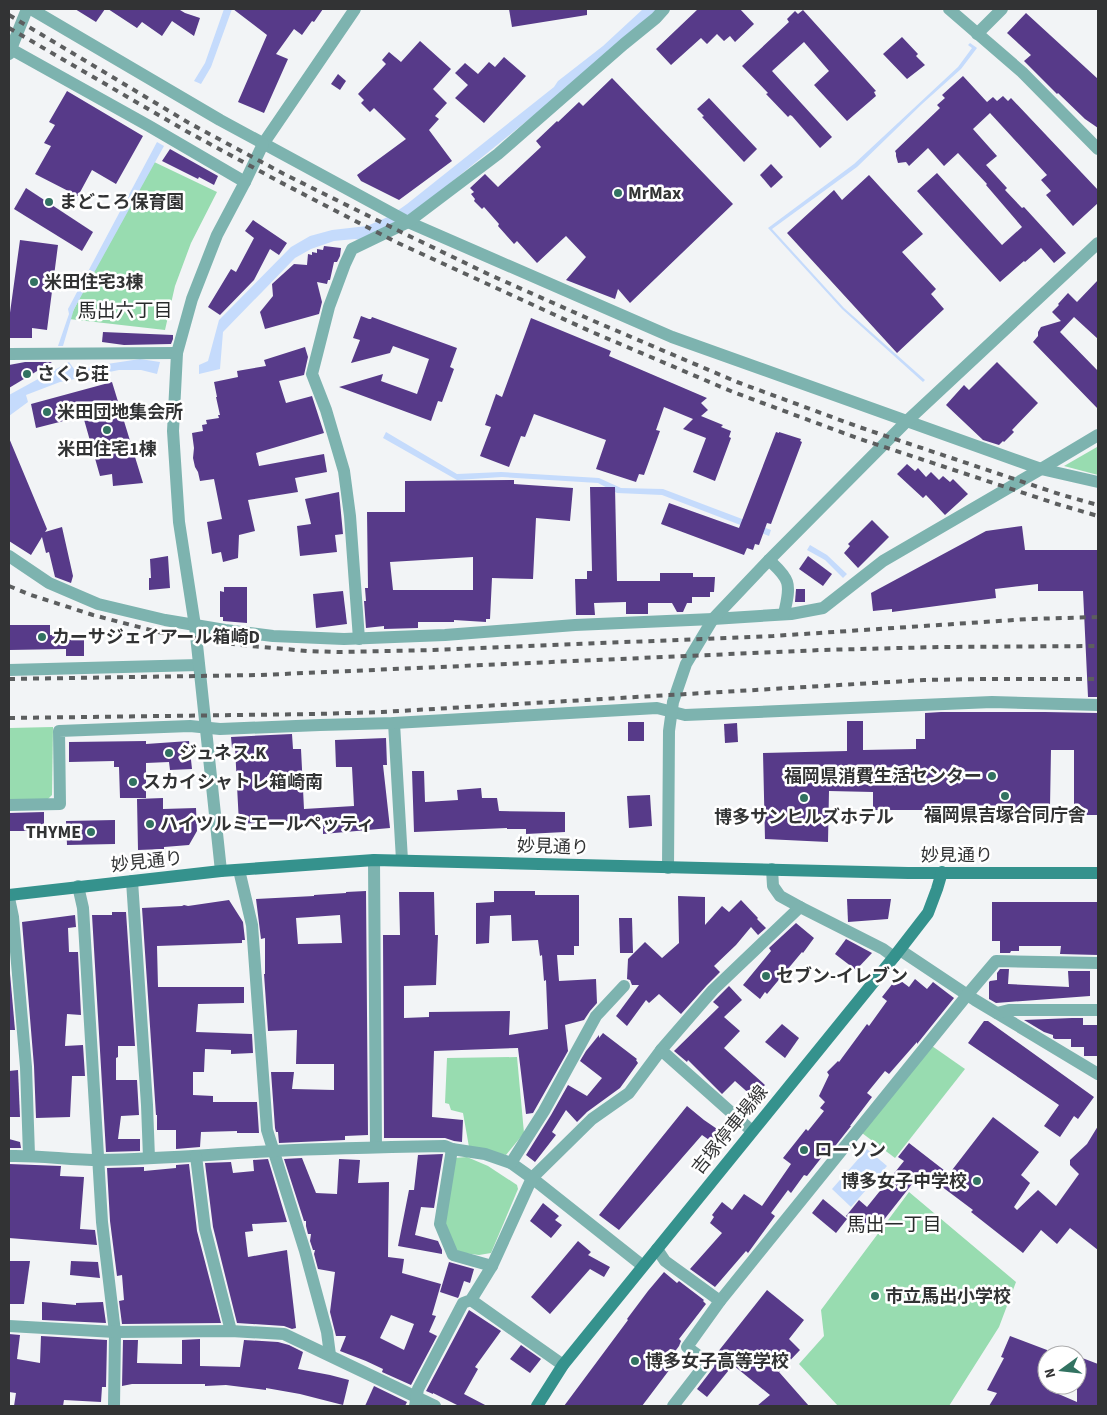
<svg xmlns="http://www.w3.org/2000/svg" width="1107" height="1415" font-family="'Source Sans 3','Noto Sans JP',sans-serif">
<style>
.green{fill:#98dcb0}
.water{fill:#c5dbfc}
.building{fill:#573a89;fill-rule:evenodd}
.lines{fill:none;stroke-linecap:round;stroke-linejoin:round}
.minor{stroke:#7db3af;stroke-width:12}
.tertiary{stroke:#7db3af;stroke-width:12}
.secondary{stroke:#35928d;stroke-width:12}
.rail{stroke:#5c5e5f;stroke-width:4;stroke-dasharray:6 6;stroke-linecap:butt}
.poi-dot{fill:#327261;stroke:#fff;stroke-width:2}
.labels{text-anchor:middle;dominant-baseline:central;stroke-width:5;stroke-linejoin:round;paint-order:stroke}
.poi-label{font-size:18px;font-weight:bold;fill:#323334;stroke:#fff;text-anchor:start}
.street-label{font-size:18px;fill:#323334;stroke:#fff}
.neighbourhood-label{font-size:19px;fill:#282a2b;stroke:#fff}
</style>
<rect width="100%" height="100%" fill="#f2f4f6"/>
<!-- green -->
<g class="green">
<path d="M150 160 217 192 191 243 175 286 165 330 69 319Z"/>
<path d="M1097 447H1098V475L1064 466Z"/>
<path d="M53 727 52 795 48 799H9V728Z"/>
<path d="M932 1046 965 1069 895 1158 862 1133Z"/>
<path d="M517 1057 524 1133 506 1155 469 1147 463 1113 451 1110 449 1104 445 1103 447 1058Z"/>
<path d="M467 1157 488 1166 517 1185 518 1189 491 1253 479 1255 455 1252 443 1224 454 1158Z"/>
<path d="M909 1192 1016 1282 999 1327 949 1406H838L799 1364 824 1336 821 1310Z"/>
</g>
<!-- water -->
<g class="water">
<path d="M224 9H232L211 67 201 84 194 81 205 63Z"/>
<path d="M643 9H660L560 94 417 210 366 241 355 239 334 241 311 249 295 258 223 332 220 369 199 374V365L208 361 219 320 291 247 310 236 332 230 367 226 390 216 407 204 554 87 558 81 603 46Z"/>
<path d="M970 43 977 48 961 69 922 104 857 167 772 229 844 308 925 380 923 382 842 309 768 228 854 164 958 67 972 48 968 45Z"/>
<path d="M157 142 164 146 74 309 63 346H58L69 314 68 309Z"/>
<path d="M140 359 160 362 157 374 141 370H119L60 382 26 395 28 402 9 416V395L69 362 74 369Z"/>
<path d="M386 432 457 474 501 472 599 478 621 488 663 489 771 530 769 536 662 495 617 493 598 483 502 477 457 480 383 438Z"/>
<path d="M810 545 827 555 847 574 843 578 825 560 807 550Z"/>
<path d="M867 1149 887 1166 851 1207 832 1189Z"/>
</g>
<!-- building -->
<g class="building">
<path d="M75 9H105L96 22Z"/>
<path d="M108 9H181L180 10 185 13 200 18 194 36 172 21 162 36 142 22 137 28Z"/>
<path d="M233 9H323L314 22 312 21 302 35 294 29 276 54 288 59 264 113 238 102 267 35Z"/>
<path d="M509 9H587V15L512 27Z"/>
<path d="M698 9H740L754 24 735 42 730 36 724 41 717 34 707 44 701 38 671 65 656 49Z"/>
<path d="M803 10 876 91 874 92 876 96 847 121 814 85 829 71 804 42 772 71 832 137 820 148 792 116 790 115 788 117 766 94 768 93 742 66 789 22 787 19 795 11 798 14Z"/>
<path d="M1026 13 1098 79V128L1085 119 1058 93 1057 94 1024 61 1031 55 1007 33Z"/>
<path d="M902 37 918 54 916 56 925 65 907 79 883 54Z"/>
<path d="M420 41 451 69 433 89 447 103 435 116 439 119 429 130 452 161 399 200 361 181 357 175 406 139 374 108 370 112 361 103 364 100 358 94 386 64 382 60 389 52 401 62Z"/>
<path d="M504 57 526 76 484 123 455 98 468 85 455 73 465 63 478 74 489 62 495 67Z"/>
<path d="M338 74 346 81 340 90 331 84Z"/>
<path d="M963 76 987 102 993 97 997 101 1003 96 1008 101 1011 98 1098 190V203L1073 226 1046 195 1051 191 1041 180 1047 175 990 113 973 129 997 156 986 165 1007 188 1005 190 1022 208 1024 207 1066 253 1054 263 1041 248 1025 262 1024 261 1000 282 917 191 937 173 1002 245 1022 227 986 185 987 184 958 153 944 166 928 148 909 166 906 162 898 163 896 156V153L895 151 940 108 937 105 945 98 942 95Z"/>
<path d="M612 78 733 204 630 303 618 289 615 299 566 280 586 257 566 236 537 263 517 241 514 244 498 226 499 224 484 207 482 209 474 201 475 199 471 194 474 192 470 188 485 174 498 187 541 147 536 141 557 121 558 122 579 102 583 106Z"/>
<path d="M67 91 143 136 116 184 92 170 78 196 35 174 51 146 44 143 55 125 49 122Z"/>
<path d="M709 98 757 149 744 162 702 117 704 116 697 109Z"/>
<path d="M170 149 218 176 214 185 199 177 198 179 162 161Z"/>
<path d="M771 164 783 177 771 188 760 175Z"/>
<path d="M869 175 923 234 902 252 936 289 931 294 944 309 897 353 787 233 834 190 842 200Z"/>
<path d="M26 188 93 232 82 251 14 209Z"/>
<path d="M253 220 287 243 279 255 270 249 254 280 220 315 208 307 231 269 236 272 254 238 245 231Z"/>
<path d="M20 240 58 245 47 330 32 328V338H9V320Z"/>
<path d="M324 246 341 248 340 256 337 262H334L330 280H328L327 284 317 282 322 302 319 314 265 329 260 312 273 296 272 284 294 264 307 265 308 254 312 255V252L317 253V249L323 250Z"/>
<path d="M1098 280V339L1074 317 1060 332 1098 371V409L1033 342 1038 336V332L1041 327 1061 321 1052 312 1059 305 1058 304 1068 293 1077 302Z"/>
<path d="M361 316 369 319H371L372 317 457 348 450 367 454 369 442 402 438 401 431 421 339 387 383 374 381 381 417 394 429 359 393 346 390 353 351 363 360 340 353 338Z"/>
<path d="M531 318 611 351 609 356 707 398 701 403 708 410 701 416 723 425 721 427 731 431 729 437 731 438 715 481 693 472 706 438 683 429 693 419 664 407 656 430 660 431 644 475 639 474 636 482 596 469 606 440 534 414 525 437 521 436 509 467 480 456 491 427 485 425 496 394 502 397Z"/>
<path d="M103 332 173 335V339L171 344 124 345 102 342Z"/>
<path d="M305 347 308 357 304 375 279 381 286 403 312 396 324 433 256 453 259 466 324 454 327 472 295 478 298 492 248 500 255 531 239 535 238 558 223 562 221 552 212 554 207 522 222 519 214 479 200 481 198 472 195 467 193 458 194 448 192 433 203 431 202 425 207 424 206 420 219 418 218 415H220L216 397H217L214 382 238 377 237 371 266 366 264 360Z"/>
<path d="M25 362H52L9 388V365Z"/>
<path d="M997 362 1038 403 1012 430 1014 432 1004 442 1003 441 999 445 983 440 946 405 964 385 969 390Z"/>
<path d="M112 382 143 483 113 486 112 474 100 476 83 416 36 428 31 404Z"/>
<path d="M776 432 779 433V432L801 439 800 441 802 442 771 524 767 523 759 545 755 544 753 550 747 548 744 555 661 524 669 503 739 528Z"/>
<path d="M9 438 47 529 45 532 62 527 73 576 71 583 55 577 49 552 46 553 42 537 31 555 9 541Z"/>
<path d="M907 464 915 471 918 468 926 477 931 472 939 480 943 476 950 482 953 479 968 494 945 515 926 495 923 498 897 474Z"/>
<path d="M514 480V484L573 488 570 521 536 518 533 579 492 578 490 619H486V622L454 620V622H418V628L384 629V626L366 628 364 601H366L365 588H368L367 512H405V481ZM473 557V590H393L390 562Z"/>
<path d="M590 487H615L617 581H660V573H693V577H715L714 592H710V597H692V603H687L683 612H677L672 603H648V614H626V602L594 603 595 615H576L575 579H587V571H592Z"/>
<path d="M339 492 343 534 335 535 337 552 300 556 297 526 311 524 305 499Z"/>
<path d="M872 520 889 537 858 568 844 553 850 546 848 544Z"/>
<path d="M1022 526 1025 550H1098V697H1088L1083 591H1038V584L995 589 996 598 892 612V609L873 611 871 593 986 531Z"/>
<path d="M168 556 170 588 149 590V578H151L150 559Z"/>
<path d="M808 556 832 574 823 586 799 569Z"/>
<path d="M224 587H247V623L223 621V617H220V591L224 592Z"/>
<path d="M796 589H805V602H795Z"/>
<path d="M343 591 347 624 316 628 313 594Z"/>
<path d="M9 625H50V635H84V656H66V649L9 650Z"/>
<path d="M941 712H1045L1098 713V815H1074V750H1051L1050 807H1045V815L999 814V822H977V814L934 813V810H873V792L829 791 828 842 765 839 763 753 847 751V721H863V750L916 749V739H925V713Z"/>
<rect x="628" y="722" width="16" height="19"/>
<path d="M737 723 738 742 725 743 724 724Z"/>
<path d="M292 734 293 749H301L304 809 354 806 352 767H336L335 740 386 738 387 765H383L390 828 323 834V819L239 824 235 747 232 748 231 737Z"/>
<path d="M146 741V744L189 741 192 769 170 770 169 762 146 763V798H120L119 767H114V761L69 762V742Z"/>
<path d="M412 771H424L425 802 458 800 457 790 481 788 482 798H497L499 811 565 812V832L526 834V829H507V828L414 832Z"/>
<path d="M650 795 652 826 629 828 627 796Z"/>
<path d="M163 798V809L196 808 197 831 189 845 164 847V849L138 850 137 799Z"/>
<path d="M44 812V831H9V813Z"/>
<path d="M115 820V844L67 845 66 821Z"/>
<path d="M366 891 368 1135 345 1136V1140L279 1143 278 1132H276L275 1128 271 1072H294L292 1089 334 1090V1064H296L297 1030 268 1031 264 974H265V938L261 939 256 899 314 896V895L346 893V892ZM340 915 342 943 298 944 296 918Z"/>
<path d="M494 891H535V895H579V946H574V955H557L559 981 596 979 597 1003 590 1011 584 1020 565 1025 568 1051 533 1113 526 1114 518 1048 434 1051 432 1117 463 1120 462 1142 454 1141 445 1138H384L383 935H400L399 892H434L435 935H438L436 985 404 986V1018L429 1017V1012L510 1011 509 1035 548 1029 546 980 544 981 542 955 540 956 538 940 512 941 511 915 490 916 489 943 476 944V903L494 902Z"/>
<path d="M678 896 705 897V925L722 906 729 912 741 900 758 918 757 919 766 928 758 935 751 927 736 945 714 966 720 972 707 985 681 1014 659 994 649 1003 646 1000 627 1026 616 1016 639 985H632L630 980 627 979 628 959 645 942 662 958 679 943Z"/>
<path d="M847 899H891L888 919 848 922Z"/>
<path d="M229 900 243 922 245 940H242V943L157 946 158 987H244V1003L198 1004 196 1032 252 1034 253 1053 231 1054V1050L205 1049 204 1072H193V1095L213 1096V1102H257L259 1133H237V1131L201 1132 200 1147 176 1149V1130H157V1115H156L142 908 182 906 184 905 188 906Z"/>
<path d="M992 902H1098V955L1060 954 1061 946H1019V951H1011L1010 953H1000V941H992Z"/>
<path d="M112 912H126L135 1046H118V1057L116 1058V1080H137L139 1115 121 1116 118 1139H140V1151L106 1152 92 915H112Z"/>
<path d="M75 915 76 927 68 928 69 952H78L81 1015 67 1014 65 1046 83 1045 85 1076H72L70 1117 36 1118 34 1066 22 922Z"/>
<path d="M619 918H632L633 953H620Z"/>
<path d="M796 923 814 938 803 953 802 952 767 994 765 992 760 999 743 985 771 951 769 948Z"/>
<path d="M846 939 872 953 856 970 835 954Z"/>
<path d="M9 962 15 1030H9Z"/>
<path d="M1000 969H1009L1008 984 1069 987 1068 971H1090V996L996 1003 989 999V982L990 981 997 980V973Z"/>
<path d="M897 978 909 987 915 979 927 989 933 982 954 998 917 1044V1042L889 1074 885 1071 867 1093 872 1097 850 1126H851L832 1150 829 1148 807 1176 804 1175 791 1193 788 1190 771 1213 775 1216 748 1253 746 1251 715 1287 690 1269 722 1233 710 1223 714 1217 712 1215 722 1202 732 1210 744 1194 762 1206 791 1164 783 1158 806 1129 808 1131 824 1111 820 1108 825 1102 819 1096 829 1075 827 1072 838 1061 839 1062 867 1024 869 1026 887 1001 882 997Z"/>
<path d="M729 986 742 1000 724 1017 740 1031 724 1048 765 1085 753 1097 735 1081 722 1094 688 1060 687 1062 674 1051 719 1007 713 1002Z"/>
<path d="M1072 1018H1083V1025H1098V1056H1084V1047H1071V1039H1055L1053 1038V1035L1044 1032 1024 1020Z"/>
<path d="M984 1021H988L1094 1097 1078 1119 1074 1116 1060 1137 1044 1126 1059 1105 968 1043Z"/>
<path d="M782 1024 799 1038 785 1058 765 1042Z"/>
<path d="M603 1033 637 1059 636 1060 638 1063 620 1088 587 1112 577 1122 566 1110 552 1132 556 1135 535 1162 526 1155 551 1115 568 1085 587 1096 602 1078 580 1061 586 1051 599 1035V1038Z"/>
<path d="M18 1070 20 1117H9V1071Z"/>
<path d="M687 1106 704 1120 720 1131 712 1142 702 1135 619 1230 599 1215Z"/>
<path d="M993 1117 1039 1152 1021 1175 1030 1183 1014 1207 1017 1210 1038 1190 1056 1206 1079 1174 1070 1165V1160L1087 1144 1098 1126V1250L1070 1228 1057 1244 1041 1230 1023 1253 971 1212 973 1210 933 1180 931 1183 920 1174 879 1226 875 1223 867 1232 846 1216 859 1200 867 1207 904 1161 898 1157 909 1143 949 1174Z"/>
<path d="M9 1139 20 1142 21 1148H9Z"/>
<path d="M443 1154 434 1208 421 1207 415 1235 438 1241 442 1250V1254L398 1246 409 1190H414L418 1155Z"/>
<path d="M302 1158 316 1193 337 1194 339 1159 360 1160 358 1183 389 1182 388 1257 404 1259 402 1273 441 1284 432 1315 436 1316 429 1332 437 1336 411 1385 382 1372 383 1369 366 1361 340 1351 346 1336H336L330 1312 335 1272 318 1269 314 1254 315 1250H313L310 1241 311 1234H308L306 1226V1221H304L284 1159ZM391 1315 414 1324 404 1350 380 1338Z"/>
<path d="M268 1159 287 1222 252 1224 253 1231 245 1232 248 1257 287 1250 296 1328 292 1329 284 1326 237 1323 213 1227 205 1163 231 1162 233 1173 254 1171 253 1160Z"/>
<path d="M9 1164 61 1166 60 1176 84 1177 80 1229 95 1230 97 1245 9 1238Z"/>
<path d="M189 1164 197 1231 221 1323 122 1324 119 1301 124 1300 122 1275 117 1276 110 1221 107 1168 144 1167V1171L176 1168V1165Z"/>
<path d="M823 1199 847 1219 836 1233 812 1213Z"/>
<path d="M543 1203 559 1216 555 1220 562 1225 551 1238 530 1221Z"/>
<path d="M578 1241 591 1252 588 1255 610 1267 604 1277 590 1269 550 1314 531 1297Z"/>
<path d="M9 1261H30L24 1304H9Z"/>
<path d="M71 1261 98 1262 100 1278 70 1275Z"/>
<path d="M449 1262 474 1269 470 1283 464 1281 459 1296 458 1298 440 1292Z"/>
<path d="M664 1272 677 1283 679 1281 704 1300 703 1301 706 1304 679 1339 681 1341 679 1346 668 1361 673 1365 642 1406H564L628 1320 627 1319 648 1291Z"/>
<path d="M767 1290 804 1320 789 1339 800 1350 779 1372 809 1406H757L770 1395 733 1365 707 1397 697 1389 714 1367 715 1360 719 1354 717 1353Z"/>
<path d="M42 1302 76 1305V1303L103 1302 106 1323 42 1320Z"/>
<path d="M469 1310 501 1331 475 1367 478 1369 464 1394 487 1406H459L433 1393V1394L426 1391Z"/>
<path d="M9 1334 20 1335 17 1359 40 1363 41 1336 107 1340 106 1387H102L101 1402 64 1400 63 1406H14L16 1393 9 1392Z"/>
<path d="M1010 1336 1047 1350V1389L1077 1402V1356L1098 1364V1406H989L997 1393 987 1390 1004 1358 1001 1357Z"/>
<path d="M200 1339V1366L240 1367 244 1340 278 1342 289 1345 303 1352 298 1369 330 1375 349 1380 343 1405 300 1394 266 1388V1390L226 1385 205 1386V1384H132L122 1386 123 1340H138L137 1363 182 1364V1340Z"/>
<path d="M521 1345 541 1359 530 1373 510 1359Z"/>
<path d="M374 1386 407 1402 405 1406H365Z"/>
</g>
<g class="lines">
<!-- minor -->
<g class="minor">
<path d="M31 9 220 120 408 222 672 337 1041 469 1098 482"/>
<path d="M949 9 1022 72 1098 149"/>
<path d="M977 34 1002 9"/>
<path d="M9 48 149 126 245 182"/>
<path d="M9 54 27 9"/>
<path d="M263 144 355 9"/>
<path d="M9 354 177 353"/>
<path d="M9 556 49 583 98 604 165 620 225 630 273 636 344 639 445 635 575 625 713 619 791 614 823 608 883 561 1041 469 1098 435"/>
<path d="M769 560C775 566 784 573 787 582 790 591 786 604 784 614"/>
<path d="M359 639 350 516 344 471 326 410 312 374 329 307 345 264 352 249 408 222 498 154 624 44 656 18 664 9"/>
<path d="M9 670 199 665"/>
<path d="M394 723 402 860"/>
<path d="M9 805 60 804 59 731 190 726 220 729 320 725 394 723 657 708 685 715 992 702 1098 705"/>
<path d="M374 860 376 1147"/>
<path d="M239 870 252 925 267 1130 305 1251 327 1332 330 1355"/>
<path d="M132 881 147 1105 149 1158"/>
<path d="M78 886 83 908 102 1222 115 1332 114 1406"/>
<path d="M9 898 13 917 26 1067 29 1155"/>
<path d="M800 907 883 949 894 957"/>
<path d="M900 950 975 1000 1098 1074"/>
<path d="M997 1013 1009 1010H1098"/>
<path d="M661 1050 713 990 800 907 780 896 773 886 772 869"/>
<path d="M452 1149 440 1224 453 1255 492 1266"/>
<path d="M9 1156C39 1155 69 1160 100 1160 158 1159 216 1154 274 1151 331 1148 388 1147 445 1146L452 1149 485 1154 511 1163 532 1178 643 1266"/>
<path d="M196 1156 205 1229 231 1331"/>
<path d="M511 1163 544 1111 596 1016 624 986"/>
<path d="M657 1249 665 1261 720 1301 968 994 996 961 1098 963"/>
<path d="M471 1300 563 1365"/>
<path d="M9 1326 115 1332 231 1331 284 1334 435 1406"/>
<path d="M415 1406 418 1389 463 1303 471 1300 492 1266 532 1178 592 1119 629 1093 661 1050 752 1131"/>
<path d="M673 1406 707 1362 687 1347 720 1301"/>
</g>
<!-- tertiary -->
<g class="tertiary">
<path d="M668 868 669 731 673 702 686 664 713 619 769 560 907 421 1098 243"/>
<path d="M221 871 195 626 179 522 173 431 177 353 192 299 217 235 245 182 263 144"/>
</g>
<!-- secondary -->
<g class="secondary">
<path d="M9 895 221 871 374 860 908 873H1098"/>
<path d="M537 1406 563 1365 894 957 928 913 937 889 942 872"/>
</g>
<!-- rail -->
<g class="rail">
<path d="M9 15 189 123 284 174 401 232 488 274 596 322 737 382 859 427 1062 495 1098 505"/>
<path d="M9 28 186 131 280 182 396 242 592 332 733 392 857 438 1057 504 1098 516"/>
<path d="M9 586 31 595 93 615 158 632 240 645 307 651 337 652 433 650 773 636 1029 619 1098 617"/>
<path d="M9 679 260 675 821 650 940 647 1098 646"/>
<path d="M9 718 316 714 382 712 924 680 983 679H1098"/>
</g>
</g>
<!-- markers -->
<g class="poi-dot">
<circle cx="618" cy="193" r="5"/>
<circle cx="49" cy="202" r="5"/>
<circle cx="34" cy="282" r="5"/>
<circle cx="27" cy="374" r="5"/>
<circle cx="47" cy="412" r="5"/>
<circle cx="107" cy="430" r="5"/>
<circle cx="42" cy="637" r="5"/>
<circle cx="169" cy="753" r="5"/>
<circle cx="992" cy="776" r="5"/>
<circle cx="133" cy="782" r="5"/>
<circle cx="1005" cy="796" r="5"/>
<circle cx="804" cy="798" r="5"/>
<circle cx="150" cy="824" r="5"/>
<circle cx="91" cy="832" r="5"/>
<circle cx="766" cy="976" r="5"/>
<circle cx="804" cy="1150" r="5"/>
<circle cx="977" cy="1181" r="5"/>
<circle cx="875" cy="1296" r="5"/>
<circle cx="635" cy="1361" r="5"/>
</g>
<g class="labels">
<!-- poi labels -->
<g class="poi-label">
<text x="628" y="193">MrMax</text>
<text x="59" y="202">まどころ保育園</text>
<text x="44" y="282">米田住宅3棟</text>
<text x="37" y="374">さくら荘</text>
<text x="57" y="412">米田団地集会所</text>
<text x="107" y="449" text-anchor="middle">米田住宅1棟</text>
<text x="52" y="637">カーサジェイアール箱崎D</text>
<text x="179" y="753">ジュネス.K</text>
<text x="982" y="776" text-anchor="end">福岡県消費生活センター</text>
<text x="143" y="782">スカイシャトレ箱崎南</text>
<text x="1005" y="815" text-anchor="middle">福岡県吉塚合同庁舎</text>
<text x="804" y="817" text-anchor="middle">博多サンヒルズホテル</text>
<text x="160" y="824">ハイツルミエールペッティ</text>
<text x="81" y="832" text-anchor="end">THYME</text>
<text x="776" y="976">セブン-イレブン</text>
<text x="814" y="1150">ローソン</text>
<text x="967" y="1181" text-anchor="end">博多女子中学校</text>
<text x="885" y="1296">市立馬出小学校</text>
<text x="645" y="1361">博多女子高等学校</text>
</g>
<!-- street labels -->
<g class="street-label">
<text transform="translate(553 847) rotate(2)">妙見通り</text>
<text x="957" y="855">妙見通り</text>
<text transform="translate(147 862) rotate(-6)">妙見通り</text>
<text transform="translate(730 1130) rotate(-51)">吉塚停車場線</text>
</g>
<!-- neighbourhood labels -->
<g class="neighbourhood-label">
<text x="125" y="311">馬出六丁目</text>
<text x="894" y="1225">馬出一丁目</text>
</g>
</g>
<!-- border -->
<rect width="1107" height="1415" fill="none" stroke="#323334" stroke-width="20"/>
<!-- north arrow -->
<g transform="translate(1062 1370) rotate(255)"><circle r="24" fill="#ffffff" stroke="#adadae"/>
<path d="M0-4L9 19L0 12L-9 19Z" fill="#327261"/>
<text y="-8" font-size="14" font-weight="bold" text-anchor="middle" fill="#323334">N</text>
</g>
</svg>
